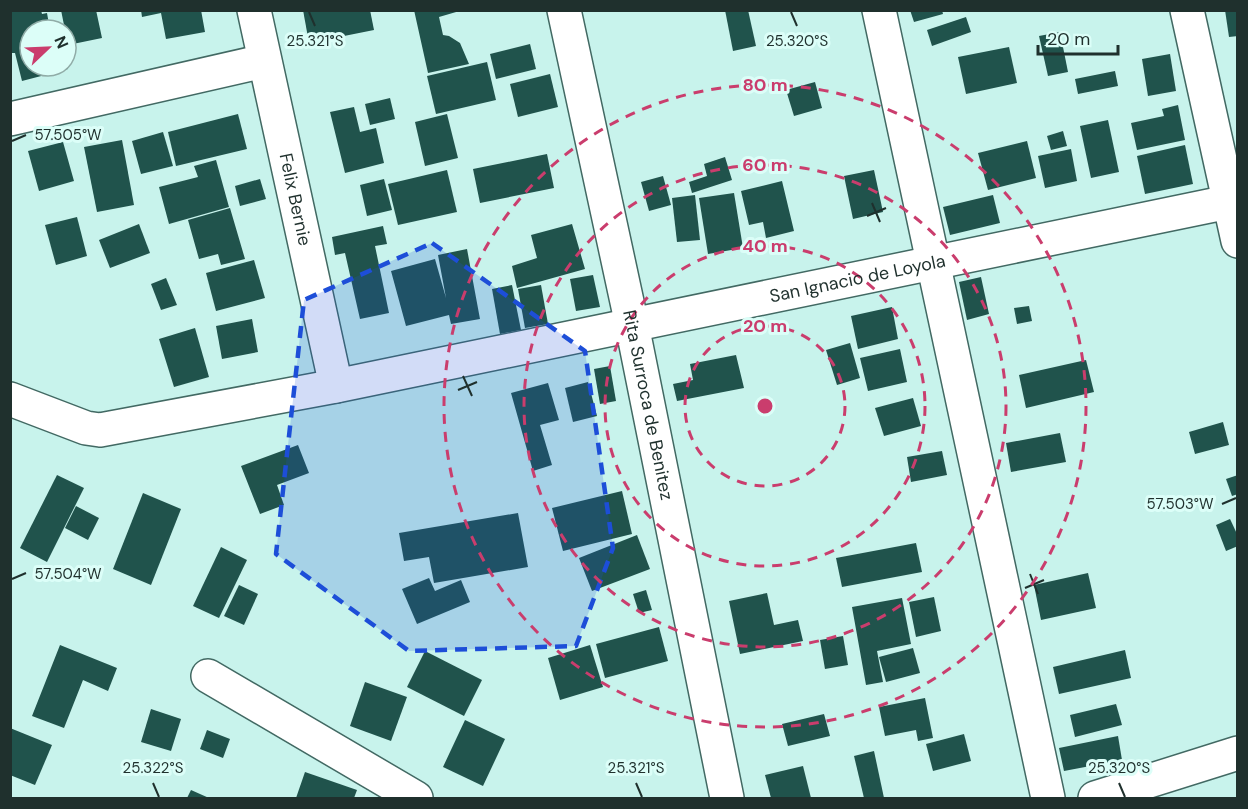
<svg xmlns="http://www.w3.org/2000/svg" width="1248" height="809" font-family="'DM Sans',sans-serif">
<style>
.building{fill:#20534c}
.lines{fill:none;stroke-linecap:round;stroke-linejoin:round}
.minor-casing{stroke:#426963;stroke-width:36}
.minor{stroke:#fff;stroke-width:33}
.marked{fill:#1d4ed8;fill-opacity:0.2;stroke:#1d4ed8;stroke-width:4.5;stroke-dasharray:12 8;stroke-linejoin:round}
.ticks{fill:none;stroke:#1f302d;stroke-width:2}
.ring{fill:none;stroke:#ca3d6d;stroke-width:3;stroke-dasharray:10 8}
.labels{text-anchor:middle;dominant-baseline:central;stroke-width:6;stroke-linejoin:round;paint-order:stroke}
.street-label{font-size:18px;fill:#1f302d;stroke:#dcfef8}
.ticks-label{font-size:15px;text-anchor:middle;fill:#1f302d;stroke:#dcfef8;stroke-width:6;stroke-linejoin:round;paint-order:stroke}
.centre{fill:#ca3d6d;stroke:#dcfef8;stroke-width:3}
.ring-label{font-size:18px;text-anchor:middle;font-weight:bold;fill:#ca3d6d;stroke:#dcfef8;stroke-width:6;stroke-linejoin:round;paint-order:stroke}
</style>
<rect width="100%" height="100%" fill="#c8f3ec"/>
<!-- building -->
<g class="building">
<path d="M10 10H41L42 14 47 13 50 30H30V66H68V69L22 81 15 53H12L10 48Z"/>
<path d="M61 10H96L102 38 68 45 66 30H65Z"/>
<path d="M141 10H201L205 32 166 39 161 13 142 17Z"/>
<path d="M303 10H370L374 30 309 43Z"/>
<path d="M414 10H463L439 17 443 35 449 36 460 43 469 64 428 73Z"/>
<path d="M725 10H748L756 46 733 51Z"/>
<path d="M910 10H942L943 14 914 22Z"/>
<path d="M1225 10H1238V36L1229 37Z"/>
<path d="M966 17 971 32 932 46 927 30Z"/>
<path d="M1060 32 1068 72 1048 76 1039 36Z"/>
<path d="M530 44 536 69 496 79 490 54Z"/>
<path d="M1009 47 1017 83 966 94 958 57Z"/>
<path d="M1170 54 1176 91 1148 96 1142 59Z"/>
<path d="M487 62 496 100 436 114 427 76Z"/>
<path d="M1115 71 1118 86 1078 94 1075 79Z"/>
<path d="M550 74 558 107 518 117 510 84Z"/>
<path d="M815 82 822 108 794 116 786 90Z"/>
<path d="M390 98 395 119 370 125 365 104Z"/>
<path d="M1178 105 1185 140 1137 150 1131 123 1164 116 1162 109Z"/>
<path d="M354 107 360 132 376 128 384 163 345 173 330 112Z"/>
<path d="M238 114 247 149 176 166 168 132Z"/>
<path d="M447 114 458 158 425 166 415 122Z"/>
<path d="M1108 120 1119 172 1091 178 1080 126Z"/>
<path d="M1063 131 1067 146 1051 150 1047 136Z"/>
<path d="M163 132 173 166 141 174 132 141Z"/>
<path d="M122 140 134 205 97 212 84 147Z"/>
<path d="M1027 141 1036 178 988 190 978 153Z"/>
<path d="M63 142 74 181 39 191 28 151Z"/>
<path d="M1185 145 1193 184 1145 194 1137 156Z"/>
<path d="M1071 149 1077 181 1045 188 1038 156Z"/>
<path d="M547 154 554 188 480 203 473 169Z"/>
<path d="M725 157 732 180 692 193 689 182 707 176 704 164Z"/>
<path d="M216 160 229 207 169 224 159 187 198 177 194 166Z"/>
<path d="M447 170 457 212 398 225 388 184Z"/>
<path d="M874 170 883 212 853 219 844 176Z"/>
<path d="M663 176 671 205 649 211 641 182Z"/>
<path d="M260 179 266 199 240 206 235 186Z"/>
<path d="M384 179 392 210 367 216 360 185Z"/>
<path d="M782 181 794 231 766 238 763 222 749 225 741 191Z"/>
<path d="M734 193 743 248 708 254 699 198Z"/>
<path d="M695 195 700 240 677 242 672 198Z"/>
<path d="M993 195 1000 223 950 235 943 207Z"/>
<path d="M230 208 245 259 221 265 218 254 199 259 188 220Z"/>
<path d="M77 217 87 256 56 265 45 225Z"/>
<path d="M139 224 150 253 110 268 99 240Z"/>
<path d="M572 224 585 269 517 288 512 266 537 258 531 235Z"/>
<path d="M383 226 387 244 375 246 389 313 360 319 345 253 335 255 332 237Z"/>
<path d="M467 249 480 319 451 324 449 315 406 326 391 271 435 259 446 298 438 255Z"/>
<path d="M254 260 265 298 216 311 206 273Z"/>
<path d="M593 275 600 307 576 311 570 279Z"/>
<path d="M981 277 989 314 967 320 959 282Z"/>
<path d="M166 278 177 305 161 310 151 284Z"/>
<path d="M512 285 521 330 500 334 492 289Z"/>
<path d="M541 285 548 324 525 328 518 289Z"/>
<path d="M1029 306 1032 321 1017 324 1014 308Z"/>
<path d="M892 307 898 339 858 349 851 316Z"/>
<path d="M252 319 258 352 222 359 216 326Z"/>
<path d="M195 328 209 377 174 387 159 339Z"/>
<path d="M850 343 860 378 837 385 826 350Z"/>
<path d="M900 349 907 382 868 391 860 358Z"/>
<path d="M736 355 744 388 677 401 673 384 693 380 690 364Z"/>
<path d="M1086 360 1094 392 1026 408 1019 375Z"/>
<path d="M610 366 616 401 600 404 594 369Z"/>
<path d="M588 382 597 416 573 422 565 388Z"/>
<path d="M548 383 559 420 540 425 552 465 533 471 511 393Z"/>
<path d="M913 398 921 426 884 436 875 408Z"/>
<path d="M1223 422 1229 445 1195 454 1189 432Z"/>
<path d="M1060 433 1066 462 1011 472 1006 443Z"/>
<path d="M298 445 309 473 277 485 284 505 260 514 241 466Z"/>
<path d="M942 451 947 475 911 482 907 457Z"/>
<path d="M57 475 84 488 47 562 20 548Z"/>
<path d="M1238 475V494L1232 496 1226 479Z"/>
<path d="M622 491 632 534 563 551 552 508Z"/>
<path d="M143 493 181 509 151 585 113 569Z"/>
<path d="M76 506 99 518 88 540 65 528Z"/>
<path d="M518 513 528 567 434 583 429 557 404 561 399 533Z"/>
<path d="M1230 519 1238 536V546L1226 551 1216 525Z"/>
<path d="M637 535 650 569 592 591 579 558Z"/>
<path d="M916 543 922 572 842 587 836 558Z"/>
<path d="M221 547 247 560 219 618 193 606Z"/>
<path d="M1088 573 1096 608 1041 620 1034 585Z"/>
<path d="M429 578 435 591 461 580 470 602 417 624 402 589Z"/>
<path d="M239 585 258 594 244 625 224 616Z"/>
<path d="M646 590 652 610 639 613 633 594Z"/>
<path d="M767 593 774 625 798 620 803 641 740 654 729 601Z"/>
<path d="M934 597 941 631 916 637 909 602Z"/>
<path d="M902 598 911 644 877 651 883 682 866 685 852 607Z"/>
<path d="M659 627 668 661 605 678 596 644Z"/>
<path d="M843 636 848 665 825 669 820 640Z"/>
<path d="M60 645 117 668 108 691 83 680 64 728 32 716Z"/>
<path d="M590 645 603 687 560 700 548 658Z"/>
<path d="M913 648 920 673 886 682 879 657Z"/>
<path d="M1125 650 1131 678 1059 694 1053 667Z"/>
<path d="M425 651 482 680 464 716 407 687Z"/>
<path d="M365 682 407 697 391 741 350 726Z"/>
<path d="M925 698 933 738 918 741 916 730 885 736 879 707Z"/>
<path d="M1116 704 1122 725 1075 737 1070 715Z"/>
<path d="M151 709 181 719 171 751 141 742Z"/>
<path d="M824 714 830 736 788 746 782 724Z"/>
<path d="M465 720 505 739 483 786 443 767Z"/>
<path d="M10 728 52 745 35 785 10 775Z"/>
<path d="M207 730 230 739 223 758 200 749Z"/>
<path d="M964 734 971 761 933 771 926 744Z"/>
<path d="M1118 736 1122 760 1064 771 1059 748Z"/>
<path d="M874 751 884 798H864L854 756Z"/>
<path d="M803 766 811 798H771L765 775Z"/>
<path d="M305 772 357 790 354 798H296Z"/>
<path d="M191 790 209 798H187Z"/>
</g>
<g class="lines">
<!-- minor casing -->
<g class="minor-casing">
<g id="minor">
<path id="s1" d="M254 10 336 386"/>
<path id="s2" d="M564 10 632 325 727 798"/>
<path d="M879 10 1048 798"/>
<path d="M1187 10 1238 241"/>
<path d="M10 119 264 61"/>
<path id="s3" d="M10 399 86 428 100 430 336 386 1238 200"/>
<path d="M208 676 416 798"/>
<path d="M1095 798 1238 753"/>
</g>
</g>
<!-- minor -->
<use href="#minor" class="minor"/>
</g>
<!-- marked area -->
<path class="marked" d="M432 243 585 351 613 548 576 646 409 651 276 554 304 300Z"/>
<!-- ticks -->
<path class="ticks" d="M309 12 315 26M791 12 797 26M12 141 26 135M872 203 880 222M867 216 886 208M463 376 472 396M458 390 477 382M1222 504 1236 498M1030 574 1038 594M12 579 26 573M1025 588 1044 580M153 783 159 797M636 783 642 797M1119 783 1125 797"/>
<!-- distance rings -->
<g class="ring">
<circle cx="765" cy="406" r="80"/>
<circle cx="765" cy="406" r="160"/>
<circle cx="765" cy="406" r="241"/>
<circle cx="765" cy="406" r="321"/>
</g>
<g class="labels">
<!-- street labels -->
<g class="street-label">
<text stroke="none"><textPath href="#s1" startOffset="194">Felix Bernie</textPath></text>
<text stroke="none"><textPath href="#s3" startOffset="868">San Ignacio de Loyola</textPath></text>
<text stroke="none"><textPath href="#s2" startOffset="404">Rita Surroca de Benitez</textPath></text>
</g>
</g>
<g class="ticks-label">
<text x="315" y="46">25.321°S</text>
<text x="797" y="46">25.320°S</text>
<text x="68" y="140">57.505°W</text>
<text x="1180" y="509">57.503°W</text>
<text x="68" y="579">57.504°W</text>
<text x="153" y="773">25.322°S</text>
<text x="636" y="773">25.321°S</text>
<text x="1119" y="773">25.320°S</text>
</g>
<circle cx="765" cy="406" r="9" class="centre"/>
<g class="ring-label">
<text x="765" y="91">80 m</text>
<text x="765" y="171">60 m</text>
<text x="765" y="252">40 m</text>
<text x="765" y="332">20 m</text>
</g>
<!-- border -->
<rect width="1248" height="809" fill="none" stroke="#1f302d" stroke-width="24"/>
<!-- north arrow -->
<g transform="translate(48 48) rotate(67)"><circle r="28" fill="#dcfef8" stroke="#90aca7" stroke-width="1.5"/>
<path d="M0-4.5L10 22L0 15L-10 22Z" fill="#ca3d6d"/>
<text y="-9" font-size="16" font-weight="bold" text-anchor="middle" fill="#1f302d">N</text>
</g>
<!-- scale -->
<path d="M1038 45v9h80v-9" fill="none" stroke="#1f302d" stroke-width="3"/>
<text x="1047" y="45" font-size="18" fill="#1f302d" stroke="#dcfef8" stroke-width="4.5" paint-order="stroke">20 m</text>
</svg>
